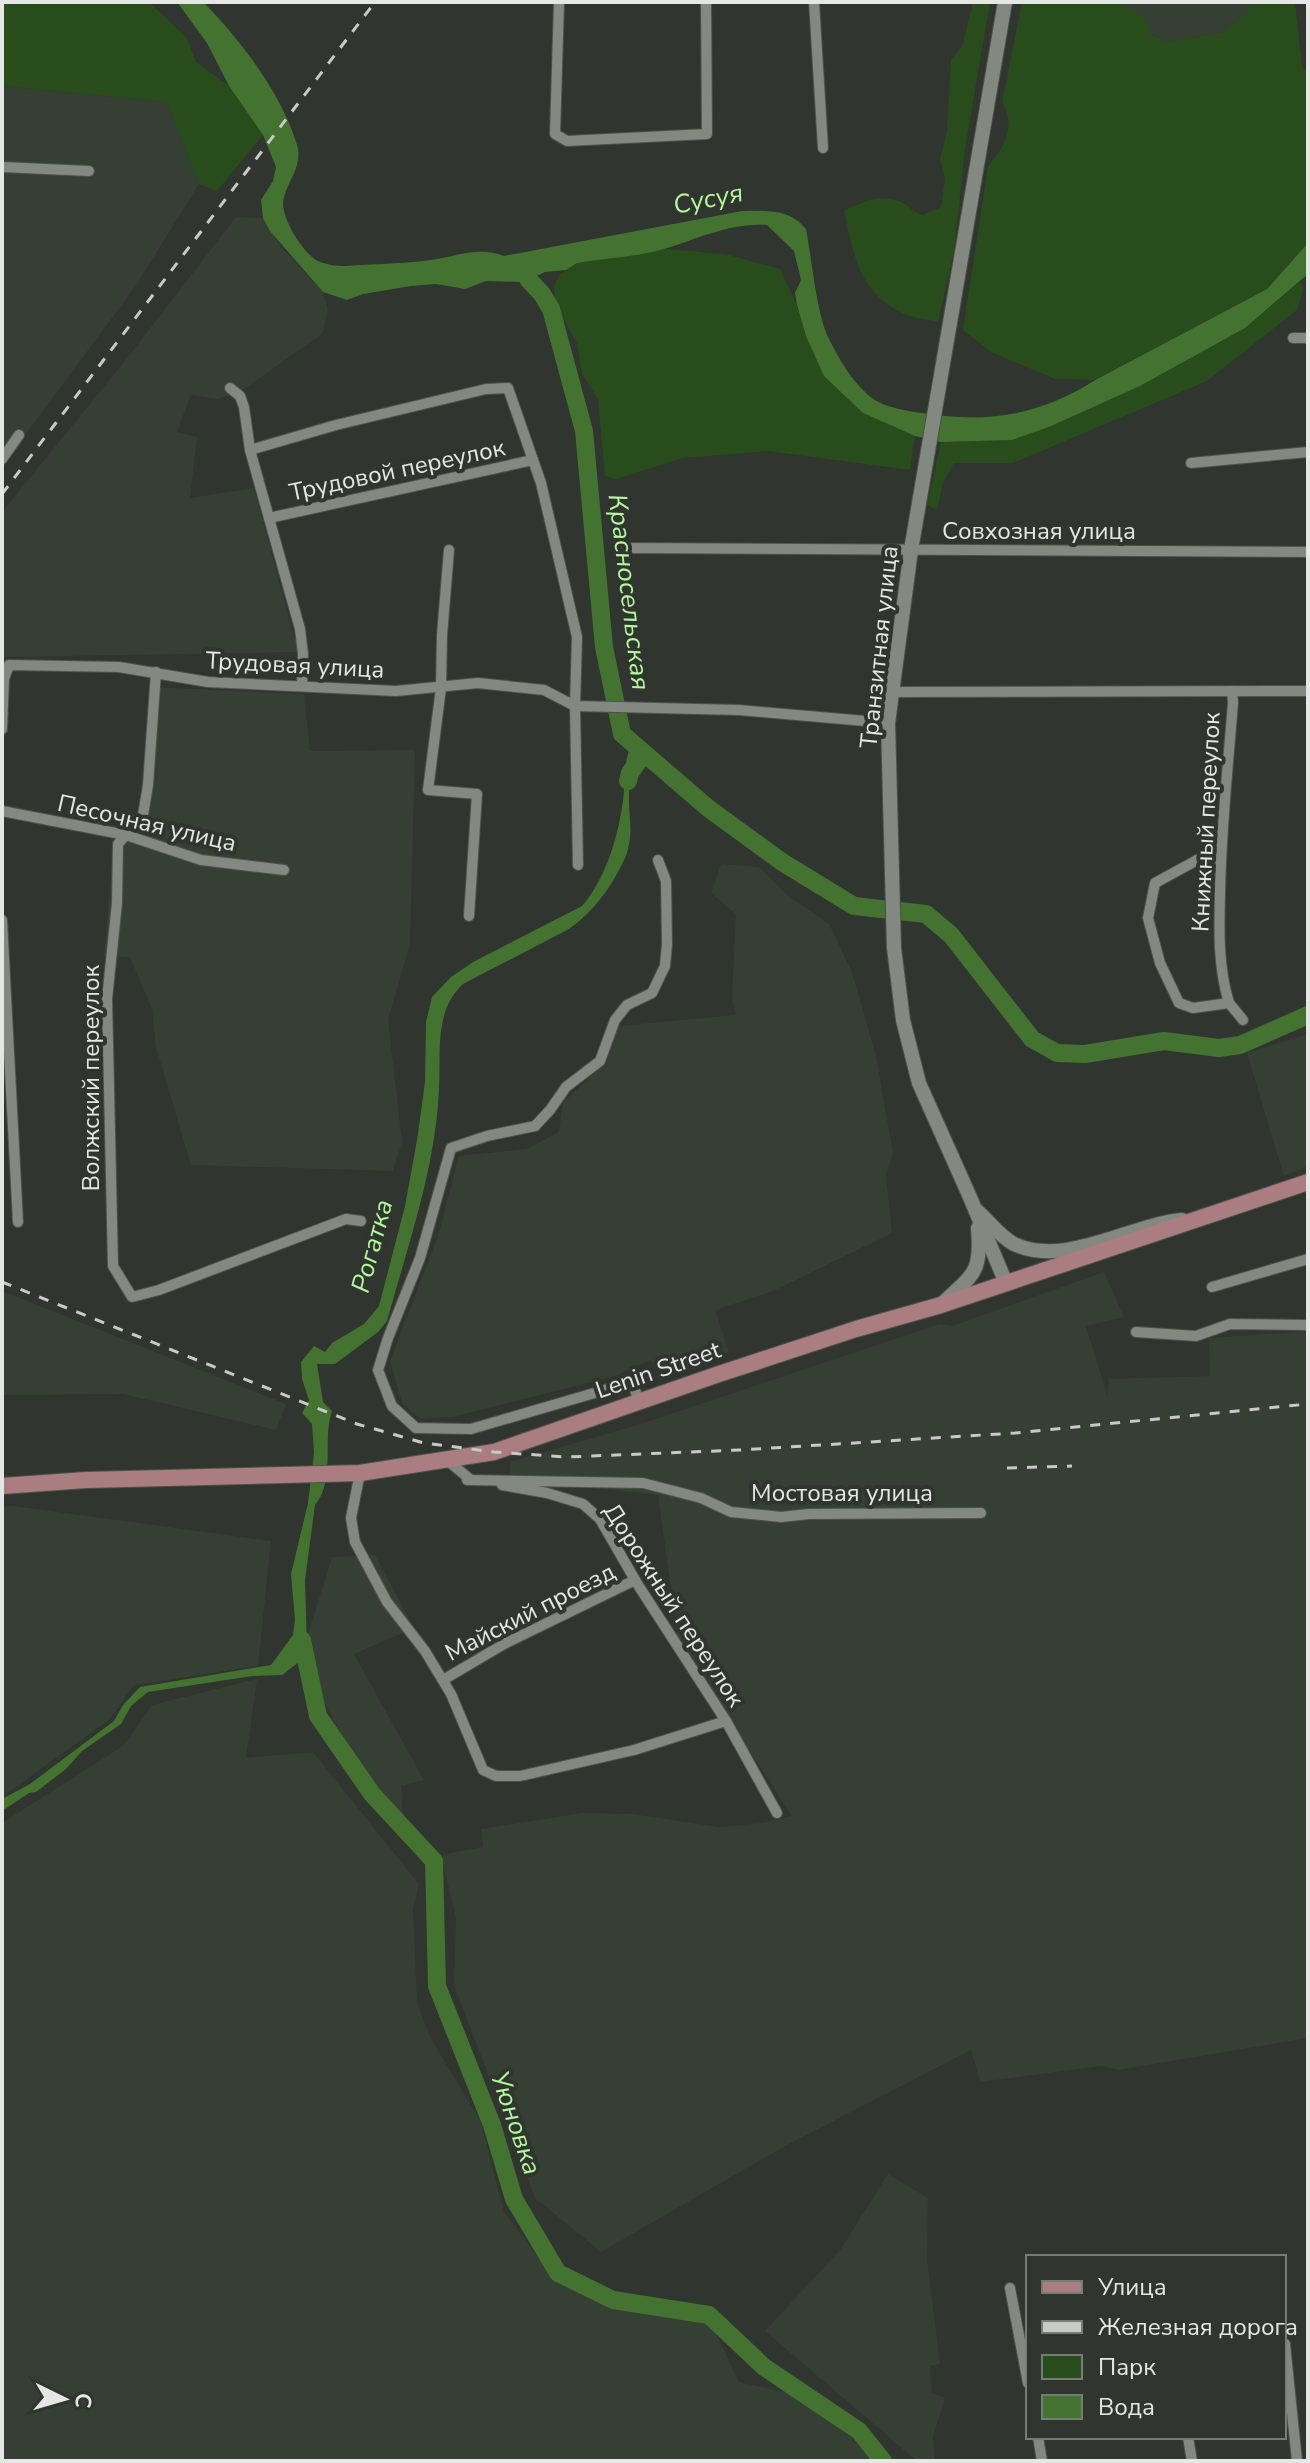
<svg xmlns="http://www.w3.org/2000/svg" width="1310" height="2463" font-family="'Nunito Sans',sans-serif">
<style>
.built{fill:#363f34}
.green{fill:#294c1c}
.water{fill:#437231}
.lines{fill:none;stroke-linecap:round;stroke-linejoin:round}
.river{stroke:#437231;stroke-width:18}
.minor-casing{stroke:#4d524c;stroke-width:12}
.secondary-casing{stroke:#4d524c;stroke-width:16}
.primary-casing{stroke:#4d524c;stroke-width:18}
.minor{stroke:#838881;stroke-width:10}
.secondary{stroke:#838881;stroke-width:14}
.primary{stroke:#aa7e81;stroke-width:16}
.rail{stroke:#c7cac6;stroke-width:3;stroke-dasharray:10 10;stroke-linecap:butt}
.labels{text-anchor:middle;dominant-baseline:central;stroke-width:8;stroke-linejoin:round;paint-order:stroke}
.street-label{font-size:24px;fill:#e4e7e3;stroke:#30352f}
.water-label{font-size:26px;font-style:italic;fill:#b4f89d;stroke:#30352f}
</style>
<rect width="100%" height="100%" fill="#30352f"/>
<!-- built -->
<g class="built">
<path d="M1120 2H1259L1223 32 1168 42 1149 33Z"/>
<path d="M2 86 167 102 199 184 135 287 2 466Z"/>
<path d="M236 217 263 218 280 246 323 292 328 309 322 334 244 389 219 399 191 395 177 432 197 437 190 498 254 488 298 652 2 657V512L124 362Z"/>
<path d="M151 687 304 694 310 751 415 750 410 944 388 1019 402 1142 393 1171 191 1165 156 1047 152 1009 130 957 104 956 114 842 140 814Z"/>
<path d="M721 864 759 867 791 898 829 924 852 972 876 1056 893 1153 886 1174 892 1233 773 1291 715 1310 729 1352 659 1379 651 1360 615 1376 452 1417 420 1419 402 1403 390 1361 438 1236 459 1156 527 1149 559 1132 563 1102 606 1063 619 1026 736 1015 732 997 736 914 711 893Z"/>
<path d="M1308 1034V1166L1284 1176 1247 1053Z"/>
<path d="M1104 1272 1124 1317 1086 1326 1107 1395 1109 1379 1210 1376 1209 1338 1308 1331V2038L1119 2070 1101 2066 980 2082 971 2050 785 2146 601 2252 535 2198 454 1985 456 1918 441 1855 483 1847 481 1829 582 1813 632 1814 719 1827 762 1823 792 1816 678 1640 658 1495 510 1479V1462L644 1423 940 1324 952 1326Z"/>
<path d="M2 1291 286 1404 276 1430 123 1394 2 1395Z"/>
<path d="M14 1506 271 1541 258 1666 134 1685 109 1720 2 1797V1507Z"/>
<path d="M375 1555 414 1628 354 1654 424 1780 401 1786 403 1818 372 1791 318 1691 306 1641 332 1557Z"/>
<path d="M257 1679 246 1758 313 1752 419 1884 413 1909 417 2003 430 2037 481 2122 504 2212 556 2281 596 2302 710 2321 739 2382 794 2394 850 2437 875 2461H2V1823L123 1746 152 1705Z"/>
<path d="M888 2174 928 2198 927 2260 940 2364 930 2366 932 2393 945 2398 933 2437 935 2461H917L765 2331 841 2249Z"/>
</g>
<!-- green -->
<g class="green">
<path d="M2 2H149L187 38 196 62 229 86 263 135 217 191 199 184 167 102 2 86Z"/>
<path d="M973 2H990L965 149 954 252 938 322C926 319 911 318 900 312 857 289 854 254 844 211 863 202 880 193 901 202 910 206 913 213 923 215L941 207 945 178 940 159 947 131 951 60 962 47Z"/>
<path d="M1022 2H1121L1147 20 1149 33 1168 42 1223 32 1258 2H1295L1302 67 1308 74V243L1267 289 1094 380 1055 379 991 352 963 330 988 166C1005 148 1016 125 1002 102Z"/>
<path d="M666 249 725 254 780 269 797 305 806 336 863 413 915 436 910 470 768 451 683 458 616 479 605 476 598 399 582 374 577 343 555 304 554 287 559 275 577 263Z"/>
<path d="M1300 282 1304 287 1297 310 1207 381 1013 463H954L943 483 937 510 927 505 941 442 1012 440 1049 427 1140 386 1245 328Z"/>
</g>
<!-- water -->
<g class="water">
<path d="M177 2H203C240 39 282 94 297 145 303 165 289 179 284 197 278 214 302 251 316 260 325 265 337 266 346 266 372 264 397 264 423 261 451 259 476 245 504 256L742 211C767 211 789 208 806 229 812 260 816 310 828 337 839 359 854 386 875 400 888 408 907 411 922 413 989 424 1040 415 1097 379L1267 289 1308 243V274L1245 328 1140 386 1049 427 1012 440 941 442 915 436 863 413 824 376 806 336 797 305 795 293 801 280 794 251 767 225C732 222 697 239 664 249 637 257 605 258 577 263L566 270 545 272 524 282 486 281 465 289 436 284 411 286 363 294 347 300 323 292 270 231 263 218 261 200 273 181 276 167 263 135 229 86 207 43Z"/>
<path d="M629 751 646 766C619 771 633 819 630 838 629 846 627 856 623 862 611 888 592 913 569 929L463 984C434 1011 441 1051 439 1088 436 1167 408 1245 387 1321L378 1332 335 1364H317L323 1402 332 1411C322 1439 336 1480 315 1505L305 1580 307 1648 299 1662 282 1675 252 1676 148 1692 131 1706 121 1724 82 1751 66 1769 36 1792 29 1793 2 1811V1799L30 1784 114 1721 123 1705 140 1687 271 1665 293 1635 295 1620 291 1574 308 1503 314 1453 312 1424 302 1413 309 1400 302 1379 301 1362 314 1346 325 1352 332 1343 364 1324 379 1306 405 1206 417 1140 425 1082 426 1022 432 997 451 977 473 962 582 906C604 881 617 841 622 807 626 786 622 773 629 751Z"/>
</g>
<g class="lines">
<!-- river -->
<g class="river">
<path d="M528 279 542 294 551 309 584 431 604 647 622 734 708 808 782 862 854 906 926 914 951 935 1032 1039 1057 1053 1085 1054 1164 1041 1219 1048 1240 1045 1308 1015"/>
<path d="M628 781 630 773 644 753"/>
<path d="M302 1640 318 1716 372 1794 434 1861 437 1986 492 2125 514 2199 558 2273 613 2300 709 2315 764 2367 859 2431 883 2461"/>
</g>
<!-- minor casing -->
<g class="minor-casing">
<g id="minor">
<path d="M559 2 555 134 567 141 707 134 706 2"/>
<path d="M814 2 823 148"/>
<path d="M2 167 89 171"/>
<path d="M1293 338H1308"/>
<path d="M230 388 240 396 244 407 250 450 300 629 303 654 302 685"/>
<path d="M250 450 336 425 486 389 508 388 541 483 577 637 575 706 578 865"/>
<path d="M2 459 19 435"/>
<path d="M1191 463 1308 452"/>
<path d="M269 518 533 460"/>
<path d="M626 548 1308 552"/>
<path d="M449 550 442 635 441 688 428 790 477 794 469 916"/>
<path d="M156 672 148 785 143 815 118 844 117 903 107 999 113 1266 132 1297 159 1290 346 1219 361 1221"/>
<path d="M892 692 1308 691"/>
<path d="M2 729 4 679 9 665 119 667 208 682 396 691 478 683 544 690 575 706 739 710 888 723"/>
<path d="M2 811 126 835 201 860 284 870"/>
<path d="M1220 858 1199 859 1155 883 1148 918 1160 963 1179 1003 1193 1008 1229 1003 1243 1020"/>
<path d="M2 920 18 1222"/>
<path d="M1229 1003C1218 967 1219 930 1220 893 1221 830 1228 766 1233 703L1232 691"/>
<path d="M1212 1287 1308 1259"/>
<path d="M1136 1332 1196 1336 1230 1324 1308 1325"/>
<path d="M639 1401 632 1382 471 1429 416 1428 392 1406 378 1370 388 1338 420 1258 451 1148 487 1136 535 1126 550 1110 566 1087 600 1061 615 1020 627 1005 652 993 665 966 667 944 666 881 658 860"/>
<path d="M448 1461 471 1480"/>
<path d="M360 1473 351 1518 355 1542 387 1602 425 1651 451 1694 483 1770 496 1776H520L634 1750 726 1721"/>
<path d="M467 1480 643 1483 701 1498 731 1512 781 1517 809 1514 981 1513"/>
<path d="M502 1485 547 1493 583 1504 600 1519 638 1585 726 1721 777 1813"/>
<path d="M443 1680 504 1644 635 1580"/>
<path d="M1010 2288 1028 2383"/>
<path d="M1285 2344 1297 2461"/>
<path d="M1038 2437 1042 2461"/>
<path d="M1188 2437 1192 2461"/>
</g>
</g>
<!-- secondary casing -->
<g class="secondary-casing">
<g id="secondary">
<path d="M1005 2 911 550 888 723 894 948 903 1020 919 1083 969 1195 1006 1283"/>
<path d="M977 1211C989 1221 1000 1237 1014 1244 1065 1268 1129 1225 1182 1220"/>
<path d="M942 1304C973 1274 982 1274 978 1228"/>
</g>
</g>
<!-- primary casing -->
<g class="primary-casing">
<path id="primary" d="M2 1486 86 1480 360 1473 494 1452 719 1374 856 1329 941 1305 1308 1182"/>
</g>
<!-- minor -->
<use href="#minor" class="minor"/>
<!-- secondary -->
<use href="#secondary" class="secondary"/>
<!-- primary -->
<use href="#primary" class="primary"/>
<!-- rail -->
<g class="rail">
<path d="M2 494 375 2"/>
<path d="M2 1282 357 1424 424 1443 494 1452 566 1457 740 1450 1015 1433 1308 1404"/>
<path d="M1007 1468 1072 1466"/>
</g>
</g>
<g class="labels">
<!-- street labels -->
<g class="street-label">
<text transform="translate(397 470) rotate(-12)">Трудовой переулок</text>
<text x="1039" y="531">Совхозная улица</text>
<text transform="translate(879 647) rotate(-84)">Транзитная улица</text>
<text transform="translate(295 665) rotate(3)">Трудовая улица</text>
<text transform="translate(1206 822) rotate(-87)">Книжный переулок</text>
<text transform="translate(147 823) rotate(13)">Песочная улица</text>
<text transform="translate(91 1078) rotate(-90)">Волжский переулок</text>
<text transform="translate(658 1370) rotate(-19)">Lenin Street</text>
<text x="842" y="1493">Мостовая улица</text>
<text transform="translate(674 1605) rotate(57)">Дорожный переулок</text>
<text transform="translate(530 1612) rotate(-27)">Майский проезд</text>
</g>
<!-- water labels -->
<g class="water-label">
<text transform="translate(708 199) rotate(-11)">Сусуя</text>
<text transform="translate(629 592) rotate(83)">Красносельская</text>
<text transform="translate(372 1246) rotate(-75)">Рогатка</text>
<text transform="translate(516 2123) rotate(71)">Уюновка</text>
</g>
</g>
<!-- border -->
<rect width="1310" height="2463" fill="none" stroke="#e4e7e3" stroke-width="8"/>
<!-- legend -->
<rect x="1026" y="2255" width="260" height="184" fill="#30352f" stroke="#787c77" stroke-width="2"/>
<rect x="1042" y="2281" width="40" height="12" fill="#aa7e81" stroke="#787c77" stroke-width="2"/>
<text x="1098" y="2295" font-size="24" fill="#e4e7e3">Улица</text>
<rect x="1042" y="2321" width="40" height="12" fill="#c7cac6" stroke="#787c77" stroke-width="2"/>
<text x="1098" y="2335" font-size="24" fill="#e4e7e3">Железная дорога</text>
<rect x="1042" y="2355" width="40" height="24" fill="#294c1c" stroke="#787c77" stroke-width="2"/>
<text x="1098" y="2375" font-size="24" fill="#e4e7e3">Парк</text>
<rect x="1042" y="2395" width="40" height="24" fill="#437231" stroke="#787c77" stroke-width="2"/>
<text x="1098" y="2415" font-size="24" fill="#e4e7e3">Вода</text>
<!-- north arrow -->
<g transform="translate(64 2399) rotate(95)" stroke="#30352f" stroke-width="6" paint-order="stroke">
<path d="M0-6L14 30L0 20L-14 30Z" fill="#e4e7e3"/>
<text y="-12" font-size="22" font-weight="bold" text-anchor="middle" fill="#e4e7e3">С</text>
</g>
</svg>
